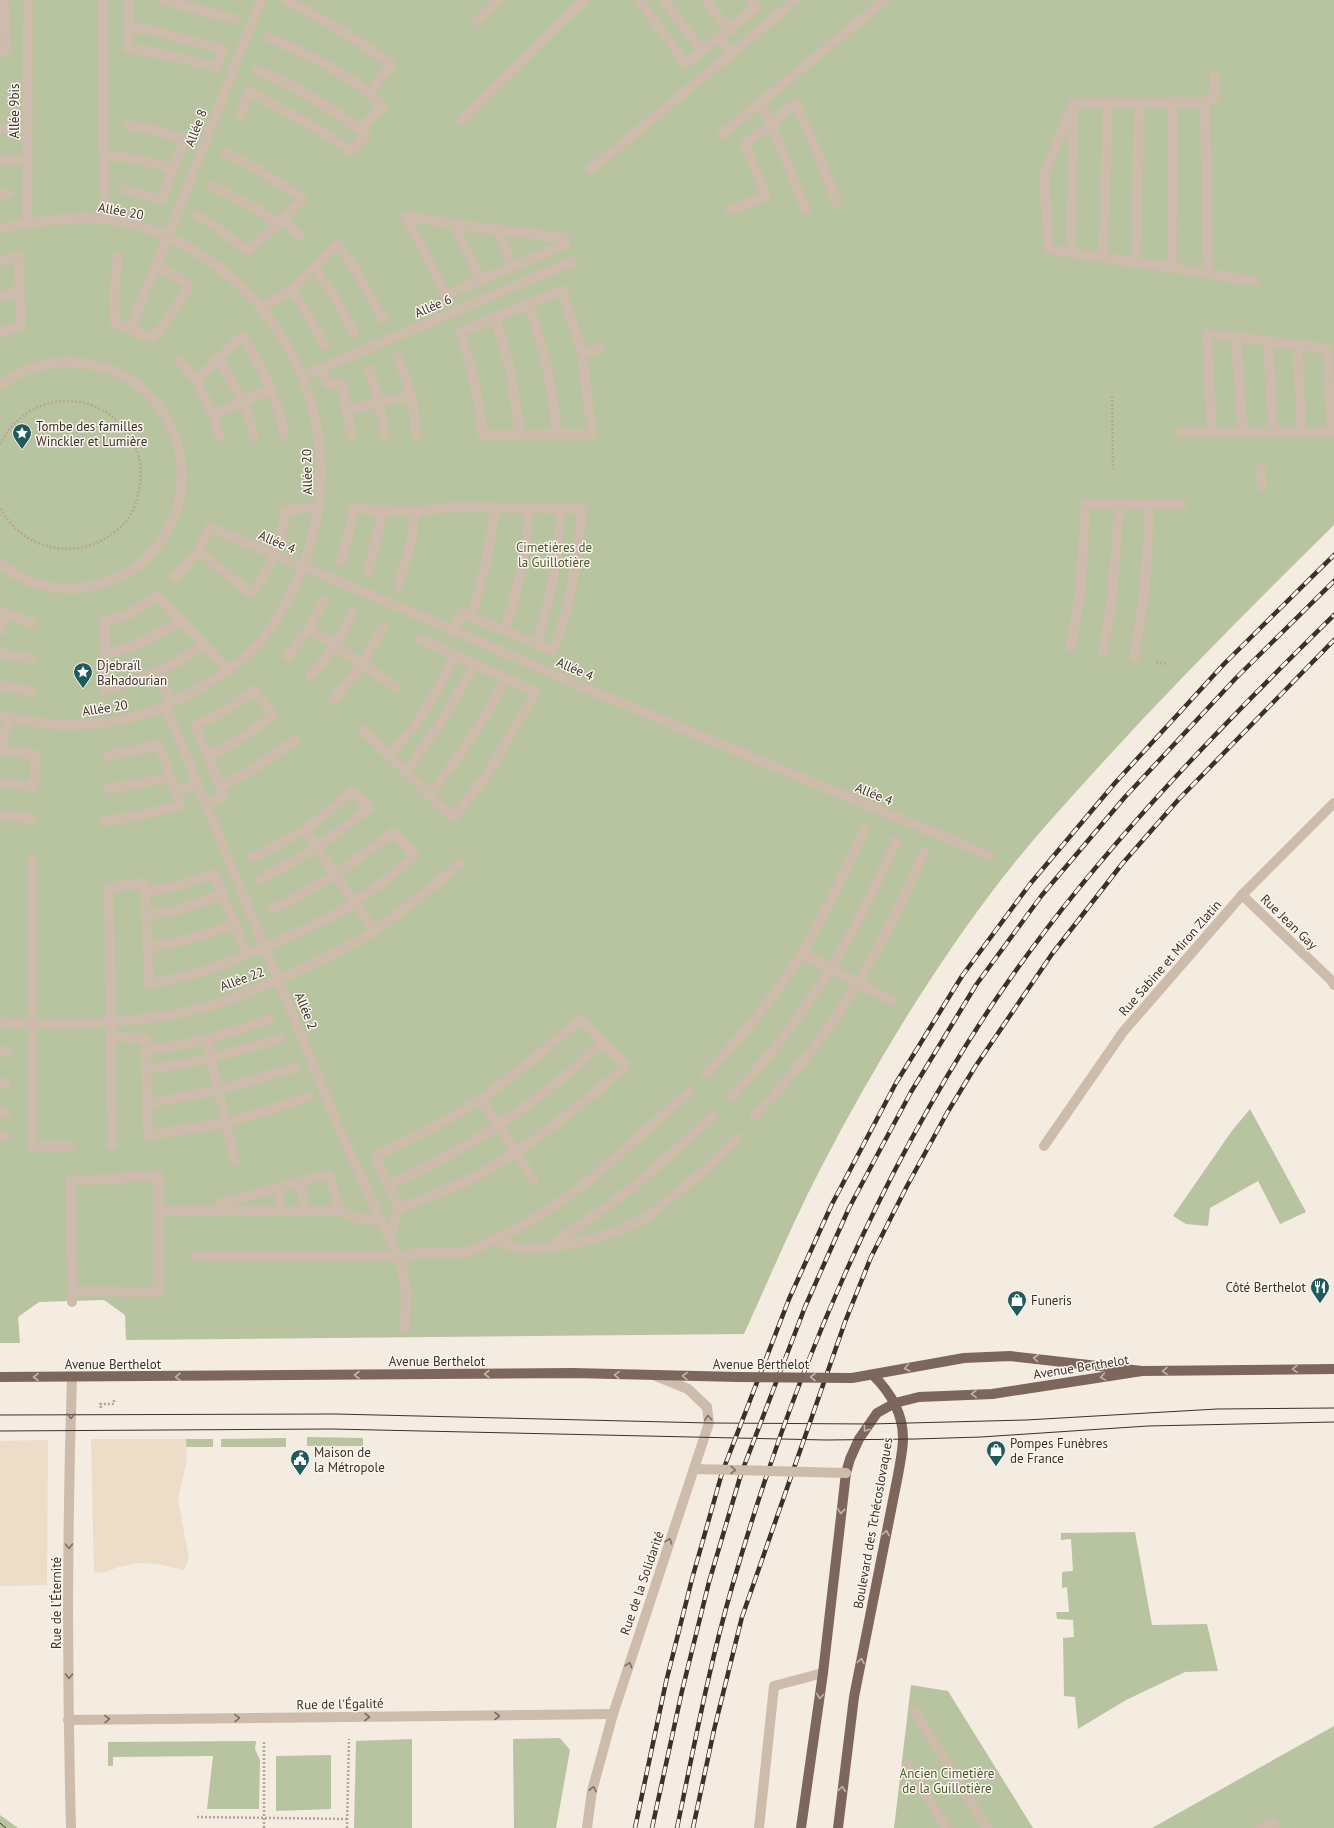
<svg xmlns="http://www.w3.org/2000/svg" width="1334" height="1828" font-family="'PT Sans',sans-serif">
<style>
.green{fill:#b8c4a0}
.plaza{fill:#ecdcc8}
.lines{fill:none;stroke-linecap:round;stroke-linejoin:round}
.path{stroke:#b9a596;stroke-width:2.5;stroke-dasharray:2 2;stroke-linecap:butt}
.lane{stroke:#cdbbac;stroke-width:10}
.street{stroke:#cdbbac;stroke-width:10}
.primary{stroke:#7d675c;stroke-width:10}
.tram{stroke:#3b302b;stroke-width:1}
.rail-casing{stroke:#3b302b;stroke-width:4.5}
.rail{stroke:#fbf5ee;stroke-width:3;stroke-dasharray:9;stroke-linecap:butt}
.street-bridge{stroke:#cdbbac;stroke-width:10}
.primary-bridge{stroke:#7d675c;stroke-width:10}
.oneway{stroke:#c2b5ac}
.oneway2{stroke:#7d6f65}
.labels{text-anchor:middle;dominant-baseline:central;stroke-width:3;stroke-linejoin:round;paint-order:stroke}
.street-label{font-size:13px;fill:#3b302b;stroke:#fbf5ee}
.poi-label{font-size:13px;fill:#3b302b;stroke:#fbf5ee;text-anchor:start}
.park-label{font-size:13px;fill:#4a5a2e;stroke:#fbf5ee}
</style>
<rect width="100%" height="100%" fill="#f4ebe1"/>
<!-- green -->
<g class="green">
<path d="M0 0H1334V525C1252 606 1171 687 1094 772 1063 806 1032 840 1004 876 935 965 875 1064 823 1164 794 1219 770 1277 744 1334L126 1340 125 1315 104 1300 39 1302 18 1317 20 1343H0Z"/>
<path d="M1250 1109 1306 1212 1280 1224 1258 1181 1210 1208 1208 1226 1186 1224 1173 1216 1231 1132Z"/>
<path d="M307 1437 363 1438V1446H307Z"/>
<path d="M286 1438V1447H221V1439Z"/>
<path d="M154 1439H213V1447H155Z"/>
<path d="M1135 1532 1152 1625 1207 1624 1218 1671 1185 1672 1126 1700 1078 1729 1075 1697 1064 1696 1063 1638 1074 1637 1073 1620 1057 1619 1056 1612H1069L1067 1587 1062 1588V1572L1073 1571 1071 1539 1061 1540V1533Z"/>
<path d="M911 1685 948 1691 1033 1828H894Z"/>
<path d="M1334 1726V1828H1152Z"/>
<path d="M560 1738 570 1750 556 1828H514L513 1739Z"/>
<path d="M412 1739V1828H354L356 1741Z"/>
<path d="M256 1741 255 1749 260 1760 259 1809H207L213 1756 113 1757V1766H108V1742Z"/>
<path d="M331 1755V1809L276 1811V1756Z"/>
<path d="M0 1815 18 1828H0Z"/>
</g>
<!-- plaza -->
<g class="plaza">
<path d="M91 1439H186L187 1459 178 1499 189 1559 184 1570 158 1564 137 1563 118 1567 106 1572 94 1573Z"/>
<path d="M48 1440 47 1585 0 1586V1441Z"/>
</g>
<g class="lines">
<!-- path -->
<g class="path">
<path d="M1112 396 1113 469"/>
<path d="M0 444C12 420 36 402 64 401 86 400 109 410 123 427 137 443 143 462 140 483 138 495 136 506 129 517 125 524 119 529 112 534 75 562 20 549 0 507"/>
<path d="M1156 662 1168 664"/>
<path d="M101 1408 100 1404H114V1400"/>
<path d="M197 1817 347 1819"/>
<path d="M264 1828V1741"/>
<path d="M347 1828 349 1739"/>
</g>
<!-- lane -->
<g class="lane">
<path d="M103 0 104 219"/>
<path d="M163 0 235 19"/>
<path d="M286 0C323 19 358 39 392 65L368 93"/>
<path d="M639 0 686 64 756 7 751 0"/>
<path d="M664 0 702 51"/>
<path d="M706 0 729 30"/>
<path d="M477 21 498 0"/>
<path d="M129 29H147L223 49 216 67 168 55 128 48 129 0"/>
<path d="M269 37 324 63 356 83 383 106 360 129"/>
<path d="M719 37 732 53"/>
<path d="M0 52 6 51 4 0"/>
<path d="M1215 76 1214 98 1205 102 1073 103 1044 175 1049 249 1255 281"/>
<path d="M1205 102 1208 274"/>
<path d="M241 115 249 91 323 132 350 151 366 134C333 109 296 85 256 70"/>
<path d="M462 119 584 0"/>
<path d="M127 125 154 130 185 139 173 169"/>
<path d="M0 130 8 129"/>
<path d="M722 134 885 0"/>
<path d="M105 156C129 156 150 162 173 169L162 200 125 189"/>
<path d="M0 162 27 159"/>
<path d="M590 170 796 0"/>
<path d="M212 186 256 208 278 224 285 222 300 237"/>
<path d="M0 195 8 193"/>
<path d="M730 210 766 196 745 144 771 123 759 104"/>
<path d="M806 210 771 123 796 103 816 149 837 203"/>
<path d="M197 215 219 229 248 251 303 199 260 170 225 153"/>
<path d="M27 223 28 0"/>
<path d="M454 224 564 238"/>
<path d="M0 229C34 221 68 216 103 219 145 222 185 242 218 267 318 343 348 475 294 587 283 611 267 635 249 653 235 666 219 677 203 686 137 727 75 733 0 716"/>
<path d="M497 229 513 266"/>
<path d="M1071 253 1073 109"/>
<path d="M118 256 114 294 115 323 130 329"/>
<path d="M1103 258 1108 103"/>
<path d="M0 261 18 256 21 325 0 333"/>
<path d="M1136 263 1139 103"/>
<path d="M156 266 179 278 189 287 159 331 150 338 130 329C176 220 217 109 261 0"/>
<path d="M314 268 334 295 354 333"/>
<path d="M1172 268 1173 102"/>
<path d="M481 280 454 224 405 216 427 256 445 295 566 244"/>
<path d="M291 290 337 244 353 265 383 319"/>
<path d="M562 290 582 353 592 434 483 435C479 399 472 366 460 332Z"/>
<path d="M0 297 20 290"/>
<path d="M528 304C544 346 553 389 557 434"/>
<path d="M262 308 291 290 305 310 325 346"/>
<path d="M495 317 510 369 520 435"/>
<path d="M1236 338 1243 433"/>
<path d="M1297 345 1302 433"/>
<path d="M582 353 600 349"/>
<path d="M397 357 412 396"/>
<path d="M217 359C234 383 248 407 254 436"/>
<path d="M178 360 196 380"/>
<path d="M321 368 328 384 341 382 347 409 351 435"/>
<path d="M369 369 379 402 385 435"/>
<path d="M303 376 573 261"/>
<path d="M0 385C22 368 51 360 79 363 96 365 113 368 128 378 177 409 195 471 171 523 162 543 145 564 125 574 119 577 112 579 105 582 70 596 29 587 0 564"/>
<path d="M347 409 412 396 416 435"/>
<path d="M213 414 272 389"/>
<path d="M1180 432C1231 432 1282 433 1332 433L1327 349 1268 341 1273 433"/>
<path d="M1212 432 1207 334 1268 341"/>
<path d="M220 437 213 414 196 380 242 336C263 367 277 398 285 435"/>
<path d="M1261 469 1262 486"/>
<path d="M415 511 455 507 582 509C578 558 571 605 553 651L462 613 454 630"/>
<path d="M199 551 252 594C270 568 283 542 285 510L319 507"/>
<path d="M340 562 349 532 353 509 415 511 412 538 398 586"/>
<path d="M368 573 380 524 382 510"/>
<path d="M174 578 199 551 209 527 428 619 576 684 990 856"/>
<path d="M0 611 32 623"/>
<path d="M471 617C483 580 491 545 495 507"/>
<path d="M309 628 324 600"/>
<path d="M504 630C519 589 526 551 530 508"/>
<path d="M0 631 7 614"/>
<path d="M204 644C174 667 141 680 105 690V622L129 614 158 596 228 670"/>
<path d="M536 644C552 600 558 555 561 508"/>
<path d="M1071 647 1080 593 1086 503 1119 505"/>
<path d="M0 652 11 656 32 659"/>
<path d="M1103 652 1112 598 1119 505 1150 504"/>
<path d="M105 654C133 648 157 636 181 620"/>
<path d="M288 656 309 628 396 687"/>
<path d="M1134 658 1145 587 1150 504 1182 505"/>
<path d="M157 673 172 703"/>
<path d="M310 676C329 657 342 636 353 612"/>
<path d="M0 685 32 692"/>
<path d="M333 700 362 665 383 626"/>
<path d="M166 707 339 1128 402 1267 406 1291 405 1328"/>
<path d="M363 730 453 818 484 779 536 692 420 639"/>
<path d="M0 749 35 755 34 787 0 782"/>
<path d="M1 749 9 718"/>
<path d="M389 756 416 724 439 687 455 654"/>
<path d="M405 772C432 737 455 702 475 663"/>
<path d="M220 786C247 775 271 757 295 740"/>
<path d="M108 788 135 785 170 776"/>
<path d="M176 792 198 783"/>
<path d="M428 795 460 755 485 716 506 678"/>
<path d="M206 804 224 795 195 725 223 712 255 690 273 715 239 740 208 757"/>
<path d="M0 815 32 819"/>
<path d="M105 821 134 817 180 805 159 745 107 756"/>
<path d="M305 830 374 931"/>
<path d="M252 858 305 830 353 791 369 808C335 835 300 860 260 879"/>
<path d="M32 859V1146H70"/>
<path d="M146 892 173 887 214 874 247 955"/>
<path d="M146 916 180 909 222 894"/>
<path d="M148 947C178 943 206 935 235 924"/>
<path d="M802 953 892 1001"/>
<path d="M0 1022C64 1026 130 1025 193 1010 232 1001 269 984 306 967 329 956 354 945 375 930 405 910 433 886 461 863"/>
<path d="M110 1037 146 1038V1050"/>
<path d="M281 1038C237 1052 193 1064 146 1069L148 1135 226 1123 309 1097"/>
<path d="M0 1051 7 1052"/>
<path d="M146 1069V1050L207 1040"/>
<path d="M706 1074C741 1036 776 997 802 953 826 913 846 870 865 828"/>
<path d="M0 1083 6 1084"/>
<path d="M732 1096C759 1067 785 1037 807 1004 843 954 871 897 896 841"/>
<path d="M481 1099 534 1180"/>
<path d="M147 1103C198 1096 247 1083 296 1067"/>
<path d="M0 1113 6 1114"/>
<path d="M754 1116C832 1036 880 955 924 852"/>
<path d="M0 1136H6"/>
<path d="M112 1145 109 887 145 883 149 984C192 977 224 965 265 947 295 933 327 921 355 902 376 888 396 872 415 855L393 832C355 862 317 888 273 909"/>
<path d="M235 1162 207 1040 270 1019"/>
<path d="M300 1182 305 1210"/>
<path d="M388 1185C468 1150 540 1102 603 1042"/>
<path d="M277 1188 282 1210"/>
<path d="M221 1209V1203L329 1174 340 1211"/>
<path d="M158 1211H340L360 1219H381"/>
<path d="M390 1238 399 1208 375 1156C411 1138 448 1121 482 1098 517 1074 549 1046 581 1019L626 1066C580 1105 533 1145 480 1174 454 1188 426 1198 399 1208"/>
<path d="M493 1240 526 1250 573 1244 612 1233 646 1218 708 1167 737 1138"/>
<path d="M552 1245 636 1185 714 1115"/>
<path d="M195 1257H397L418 1253H466L512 1231 551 1208 591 1179 690 1091"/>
<path d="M72 1291 158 1292V1175L115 1179 71 1180 72 1291V1302"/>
<path d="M914 1710 987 1828"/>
<path d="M908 1765 946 1828"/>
<path d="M759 1828 774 1686 823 1673"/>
<path d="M1261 1828 1271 1822 1275 1828"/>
</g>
<!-- street -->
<g class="street">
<path d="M1242 895 1331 980 1334 985"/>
<path d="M1044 1146 1123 1032 1242 895 1334 803"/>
<path d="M68 1720 613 1714"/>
<path d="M71 1828C67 1678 67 1527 72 1377"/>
<path d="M587 1828 592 1791 613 1714 709 1423 707 1407 688 1389 656 1376"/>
</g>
<!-- primary -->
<g class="primary">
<path d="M0 1377 573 1373 738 1377"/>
<path d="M852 1378 964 1358 1010 1356 1142 1371 1334 1369"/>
<path d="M801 1828 823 1673 846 1473 850 1459 859 1439 877 1413 895 1403 919 1397 992 1394 1142 1371"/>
<path d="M838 1828 854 1697 898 1475C900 1463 903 1450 903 1438 903 1413 890 1392 873 1375"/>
</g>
<!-- tram -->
<g class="tram">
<path d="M0 1415 335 1414 709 1423 870 1424 1026 1420 1217 1409 1334 1408"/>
<path d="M0 1431 332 1429 826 1440 915 1439 981 1437 1148 1426 1334 1422"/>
<path d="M0 1823 6 1828"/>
</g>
<!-- rail casing -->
<g class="rail-casing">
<g id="rail">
<path d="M635 1828 666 1682 692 1579 722 1473 789 1299 832 1204 896 1083 962 976 1030 884 1115 783 1224 664 1334 555"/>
<path d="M652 1828 682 1691 709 1582 741 1474 805 1307 849 1208 874 1161 911 1092 976 985 1042 895 1125 797 1236 678 1334 581"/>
<path d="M677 1828C694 1747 709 1666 732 1587 791 1381 875 1180 994 1002 1090 860 1212 735 1334 615"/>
<path d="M693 1828 714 1730 742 1617 845 1322 871 1257 907 1186 947 1113 975 1067 1052 954 1122 864 1179 799 1334 640"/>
</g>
</g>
<!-- rail -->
<use href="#rail" class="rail"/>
<!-- street-bridge -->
<path class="street-bridge" d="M694 1469 846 1473"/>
<!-- primary-bridge -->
<path class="primary-bridge" d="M738 1377 852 1378"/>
</g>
<!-- one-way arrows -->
<defs><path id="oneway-chevron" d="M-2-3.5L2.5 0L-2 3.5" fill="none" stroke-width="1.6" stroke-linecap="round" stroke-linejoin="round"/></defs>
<g class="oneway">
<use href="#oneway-chevron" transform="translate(1036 1358) rotate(-173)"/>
<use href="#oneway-chevron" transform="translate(907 1368) rotate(169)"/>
<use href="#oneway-chevron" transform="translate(1295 1369) rotate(179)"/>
<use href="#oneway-chevron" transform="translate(1165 1371) rotate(179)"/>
<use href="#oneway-chevron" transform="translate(487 1374) rotate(180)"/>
<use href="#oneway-chevron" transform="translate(357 1375) rotate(180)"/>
<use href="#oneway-chevron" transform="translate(617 1375) rotate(-178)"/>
<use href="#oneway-chevron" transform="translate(685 1376) rotate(-179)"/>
<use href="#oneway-chevron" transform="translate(36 1377) rotate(180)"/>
<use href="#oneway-chevron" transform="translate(178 1377) rotate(179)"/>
<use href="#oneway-chevron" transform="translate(813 1377) rotate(-179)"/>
<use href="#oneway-chevron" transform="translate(1103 1377) rotate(171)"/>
<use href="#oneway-chevron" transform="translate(974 1394) rotate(178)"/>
<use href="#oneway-chevron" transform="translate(866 1429) rotate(127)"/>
<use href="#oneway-chevron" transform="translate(841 1511) rotate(96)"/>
<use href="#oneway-chevron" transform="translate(886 1533) rotate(-79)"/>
<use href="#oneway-chevron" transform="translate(861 1661) rotate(-79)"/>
<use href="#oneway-chevron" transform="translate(820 1696) rotate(98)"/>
<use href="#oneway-chevron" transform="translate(842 1789) rotate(-83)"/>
</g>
<g class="oneway2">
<use href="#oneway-chevron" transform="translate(71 1416) rotate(92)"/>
<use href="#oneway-chevron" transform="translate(708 1418) rotate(-95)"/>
<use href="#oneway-chevron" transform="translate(733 1470) rotate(1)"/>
<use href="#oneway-chevron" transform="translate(669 1541) rotate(-71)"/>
<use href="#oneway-chevron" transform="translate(69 1546) rotate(90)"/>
<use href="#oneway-chevron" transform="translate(629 1665) rotate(-72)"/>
<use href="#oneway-chevron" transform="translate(69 1676) rotate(91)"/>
<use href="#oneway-chevron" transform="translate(497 1716)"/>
<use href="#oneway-chevron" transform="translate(367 1717)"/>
<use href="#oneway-chevron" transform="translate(237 1718) rotate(-1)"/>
<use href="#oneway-chevron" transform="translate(107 1719) rotate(-1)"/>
<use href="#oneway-chevron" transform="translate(593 1789) rotate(-78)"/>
</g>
<!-- icons -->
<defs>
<g id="sight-pin" transform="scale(1)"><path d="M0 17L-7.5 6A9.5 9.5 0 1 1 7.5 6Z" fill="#1f5a5e" stroke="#fbf5ee"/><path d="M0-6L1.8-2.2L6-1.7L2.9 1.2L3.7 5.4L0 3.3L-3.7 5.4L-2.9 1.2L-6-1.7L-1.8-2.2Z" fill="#fff"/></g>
<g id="restaurant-pin" transform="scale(1)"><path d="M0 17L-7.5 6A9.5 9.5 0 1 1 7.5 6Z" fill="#1f5a5e" stroke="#fbf5ee"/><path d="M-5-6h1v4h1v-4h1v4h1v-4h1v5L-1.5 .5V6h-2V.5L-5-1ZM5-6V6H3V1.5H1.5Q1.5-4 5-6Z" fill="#fff"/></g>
<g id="shop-pin" transform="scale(1)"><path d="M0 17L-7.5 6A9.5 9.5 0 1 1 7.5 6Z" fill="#1f5a5e" stroke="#fbf5ee"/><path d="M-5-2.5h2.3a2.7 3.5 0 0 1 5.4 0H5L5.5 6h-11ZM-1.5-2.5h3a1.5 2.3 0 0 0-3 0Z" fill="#fff"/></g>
<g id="civic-pin" transform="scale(1)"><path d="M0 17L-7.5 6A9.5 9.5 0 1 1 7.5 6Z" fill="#1f5a5e" stroke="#fbf5ee"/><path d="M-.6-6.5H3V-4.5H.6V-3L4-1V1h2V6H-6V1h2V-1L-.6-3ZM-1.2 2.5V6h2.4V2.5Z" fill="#fff"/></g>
</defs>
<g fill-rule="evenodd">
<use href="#sight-pin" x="22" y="433"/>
<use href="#sight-pin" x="83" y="672"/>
<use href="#restaurant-pin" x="1320" y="1287"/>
<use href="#shop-pin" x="1017" y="1300"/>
<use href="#shop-pin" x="996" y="1450"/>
<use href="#civic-pin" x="300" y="1459"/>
</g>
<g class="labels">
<!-- street labels -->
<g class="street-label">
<text transform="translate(14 111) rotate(-90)">Allée 9bis</text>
<text transform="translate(196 128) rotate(-69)">Allée 8</text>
<text transform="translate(121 211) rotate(10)">Allée 20</text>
<text transform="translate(433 306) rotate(-23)">Allée 6</text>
<text transform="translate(307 472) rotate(-91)">Allée 20</text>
<text transform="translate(277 542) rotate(23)">Allée 4</text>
<text transform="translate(575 669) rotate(23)">Allée 4</text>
<text transform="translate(105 708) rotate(-9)">Allée 20</text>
<text transform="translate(874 794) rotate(22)">Allée 4</text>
<text transform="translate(1289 922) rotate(44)">Rue Jean Gay</text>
<text transform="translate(1170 958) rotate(-49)">Rue Sabine et Miron Zlatin</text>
<text transform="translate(242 979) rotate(-20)">Allée 22</text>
<text transform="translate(306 1011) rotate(68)">Allée 2</text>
<text x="437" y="1361">Avenue Berthelot</text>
<text x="113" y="1364">Avenue Berthelot</text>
<text x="761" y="1364">Avenue Berthelot</text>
<text transform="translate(1081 1367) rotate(-9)">Avenue Berthelot</text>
<text transform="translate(873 1523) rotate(-80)">Boulevard des Tchécoslovaques</text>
<text transform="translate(642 1583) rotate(-71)">Rue de la Solidarité</text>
<text transform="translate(56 1603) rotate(-90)">Rue de l'Éternité</text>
<text transform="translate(340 1704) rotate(-1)">Rue de l'Égalité</text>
</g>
<!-- poi labels -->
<g class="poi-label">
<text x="36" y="426">Tombe des familles<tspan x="36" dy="15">Winckler et Lumière</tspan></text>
<text x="97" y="665">Djebraïl<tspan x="97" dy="15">Bahadourian</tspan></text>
<text x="1306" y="1287" text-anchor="end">Côté Berthelot</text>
<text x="1031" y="1300">Funeris</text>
<text x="1010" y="1443">Pompes Funèbres<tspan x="1010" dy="15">de France</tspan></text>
<text x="314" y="1452">Maison de<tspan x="314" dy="15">la Métropole</tspan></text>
</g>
<!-- park labels -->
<g class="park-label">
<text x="554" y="547">Cimetières de<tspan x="554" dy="15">la Guillotière</tspan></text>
<text x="947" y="1773">Ancien Cimetière<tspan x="947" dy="15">de la Guillotière</tspan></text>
</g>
</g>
</svg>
